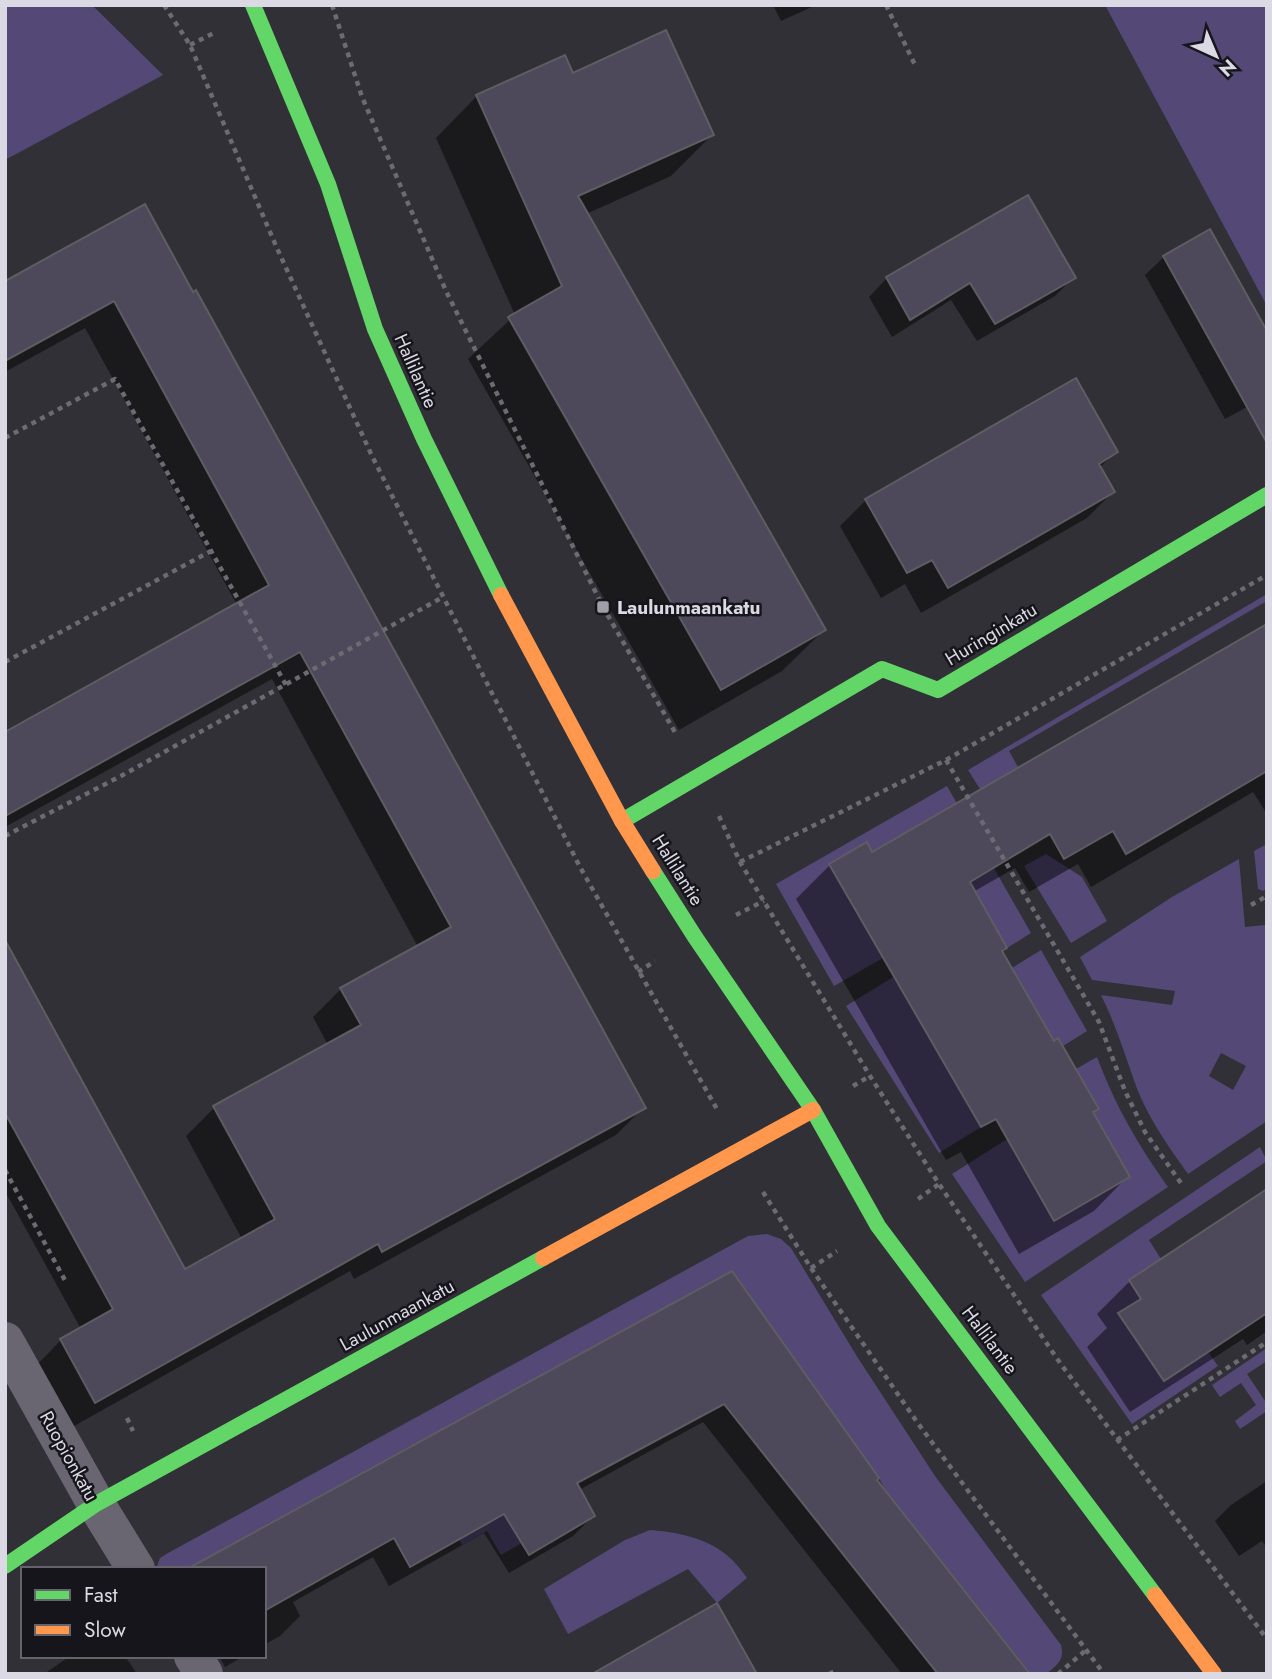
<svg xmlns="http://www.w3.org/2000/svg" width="1272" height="1679" font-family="Jost,sans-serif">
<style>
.green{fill:#544876;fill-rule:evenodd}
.shadow{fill:#0007}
.building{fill:#4d485a;stroke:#5e5d62;stroke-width:2}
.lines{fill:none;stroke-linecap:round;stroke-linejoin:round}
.path{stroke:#6c6b73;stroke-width:4.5;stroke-dasharray:5 5;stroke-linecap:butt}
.street{stroke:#696672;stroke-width:38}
.fast{stroke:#63d668;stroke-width:16}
.slow{stroke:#ff974d;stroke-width:16}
.poi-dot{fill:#a09ea6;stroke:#17151c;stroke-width:2.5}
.labels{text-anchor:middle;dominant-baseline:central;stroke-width:5;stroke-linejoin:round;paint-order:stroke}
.street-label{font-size:19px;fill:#dbd9e3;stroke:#17151c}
.poi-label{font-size:19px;font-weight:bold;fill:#dbd9e3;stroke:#17151c;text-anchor:start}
</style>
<rect width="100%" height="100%" fill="#313036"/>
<!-- green -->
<g class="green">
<path d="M5 5H92L163 75 5 160Z"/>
<path d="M1105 5H1267V306Z"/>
<path d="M1267 594V601L1009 751 1018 767 980 789 968 770Z"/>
<path d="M947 786 1031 933 1007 948 966 877 928 820 872 852 866 842 829 864 883 958 834 986 776 884Z"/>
<path d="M1267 844V888L1263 891 1258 889 1254 851Z"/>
<path d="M1046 854 1082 877 1107 921 1071 943 1024 866Z"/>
<path d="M1239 859 1245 927 1265 925 1267 914V1121L1188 1174C1168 1146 1148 1118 1136 1086 1125 1055 1116 1025 1101 995L1172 1005 1175 991 1092 980 1080 957 1172 897ZM1221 1053 1246 1066 1233 1090 1209 1076Z"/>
<path d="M1041 950 1087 1031 1063 1046 1058 1038 1054 1041 1012 968Z"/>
<path d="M895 976 981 1127 939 1153 846 1006Z"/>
<path d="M1097 1057C1116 1107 1137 1143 1168 1187L1025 1282 952 1174 1007 1139 1054 1221 1130 1177 1093 1112 1099 1108 1076 1069Z"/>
<path d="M1260 1147 1267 1161 1149 1240 1161 1259 1129 1280 1141 1299 1119 1314 1164 1381 1208 1352 1218 1366 1132 1424 1041 1295Z"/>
<path d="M767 1234 781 1239 791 1248 858 1358 935 1476 1061 1645C1065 1660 1057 1665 1046 1674H1031L884 1488 879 1478 732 1272 522 1543 501 1555 487 1531 462 1545 412 1445 198 1563 201 1569H156L160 1558 168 1553 748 1236Z"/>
<path d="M1267 1348V1361L1247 1374 1267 1404V1411L1240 1429 1235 1421 1256 1405 1241 1383 1220 1397 1212 1385Z"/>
<path d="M650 1530C677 1532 708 1538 729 1557 736 1563 742 1571 747 1578L717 1603 688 1569 568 1634 544 1589 625 1540Z"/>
</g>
<!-- shadow -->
<g class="shadow">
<path d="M773 5H816L781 21Z"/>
<path d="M572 75 712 135 671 176 586 214 824 630 782 671 679 730 468 359 515 315 436 138 477 96Z"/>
<path d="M144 206 644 1107 616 1135 354 1279 350 1271 67 1430 33 1369 61 1340 81 1329 5 1191V969L184 1271 242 1239 186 1136 214 1108 328 1045 313 1017 341 989 418 947 272 679 5 827V734L237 605 85 328 5 372V283Z"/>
<path d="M1164 257 1267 396 1225 419 1145 275Z"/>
<path d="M887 278H1073L1055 296 977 341 951 300 892 337 869 297Z"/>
<path d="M1116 452 1099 468 1113 492 1087 518 921 613 905 584 881 598 840 526 866 500Z"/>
<path d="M1267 626V814L1253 792 1091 887 1078 864 1029 892 1015 868 973 892 1001 952 1053 1043 1097 1109 1092 1113 1128 1176 1094 1211 1019 1254 961 1152 946 1160 796 899 830 865 871 854Z"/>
<path d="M1267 1191V1331L1247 1345 1243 1339 1130 1412 1087 1347 1107 1328 1097 1314 1130 1281Z"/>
<path d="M732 1274 1009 1674H902L703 1422 579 1490 593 1516 573 1536 509 1573 484 1533 389 1586 373 1557 293 1602 300 1616 280 1636 264 1645V1569Z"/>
<path d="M1267 1481V1548L1262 1541 1239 1556 1215 1521 1231 1505Z"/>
<path d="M70 1656H125L137 1674H44Z"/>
<path d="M219 1656H244L225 1667Z"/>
</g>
<!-- building -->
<g class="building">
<path d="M666 30 714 135 578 196 826 630 721 690 508 317 562 286 476 95 565 55 573 73Z"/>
<path d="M1028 195 1076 278 995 324 970 283 910 320 886 277Z"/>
<path d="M145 204 193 292 196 290 646 1108 382 1252 378 1244 95 1403 60 1339 113 1309 5 1113V940L185 1269 275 1219 213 1106 361 1025 340 988 451 927 300 652 5 816V732L269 585 114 301 5 361V281Z"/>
<path d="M1210 229 1267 331V443L1163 256Z"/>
<path d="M1076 378 1118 452 1099 464 1115 492 948 588 932 560 907 573 865 499Z"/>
<path d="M1267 624V771L1126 854 1113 831 1064 859 1050 834 970 882 1007 948 1002 951 1054 1041 1058 1038 1099 1109 1093 1112 1130 1177 1054 1221 996 1119 981 1127 829 864 867 842 872 852Z"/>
<path d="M1267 1189V1313L1164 1381 1118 1313 1141 1299 1129 1280Z"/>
<path d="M732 1271 879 1478 877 1480 1030 1674H938L724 1404 577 1483 595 1516 529 1555 504 1514 410 1567 394 1538 264 1611V1569H187Z"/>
<path d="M717 1603 757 1674H592Z"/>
</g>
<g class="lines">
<!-- path -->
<g class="path">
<path d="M164 5 190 45 276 246 372 456 580 867 718 1111"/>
<path d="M332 5 362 97 446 291 603 607 676 734"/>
<path d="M886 5 915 65"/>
<path d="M190 45 214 33"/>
<path d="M5 438 115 379 286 685"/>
<path d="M5 662 211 551"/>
<path d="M946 760 1099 1022 1125 1091 1145 1132 1183 1186"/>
<path d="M719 816 740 862 870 1076 939 1184 1060 1363 1267 1639"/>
<path d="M5 836 121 776 443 597"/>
<path d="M740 862 946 760 1267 575"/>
<path d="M1251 905 1267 896"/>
<path d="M736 915 764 901"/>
<path d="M638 972 655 961"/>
<path d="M853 1086 870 1076"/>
<path d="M5 1170 67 1284"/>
<path d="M763 1192 811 1268 917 1422 1104 1674"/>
<path d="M918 1199 939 1184"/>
<path d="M811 1268 837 1251"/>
<path d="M127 1418 133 1431"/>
<path d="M1117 1440 1267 1342"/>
<path d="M829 1674 837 1670"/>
<path d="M1058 1674 1086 1650"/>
</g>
<!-- street -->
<g class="street">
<path d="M5 1341 96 1504 136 1569"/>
<path d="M193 1656 204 1674"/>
</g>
<!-- fast -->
<g class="fast">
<path d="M253 5 328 184 375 329 424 439 501 595"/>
<path d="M622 821 882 669 938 690 1267 495"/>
<path d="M653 871 695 937 813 1110 878 1226 1155 1595"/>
<path d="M5 1566 96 1504 543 1258"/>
</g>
<!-- slow -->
<g class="slow">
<path d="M501 595 622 821 653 871"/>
<path d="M543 1258 813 1110"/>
<path d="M1155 1595 1214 1674"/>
</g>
</g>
<!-- markers -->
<rect class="poi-dot" x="596" y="600" width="14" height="14" rx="3.5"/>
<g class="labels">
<!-- street labels -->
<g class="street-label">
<text transform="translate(416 371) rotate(66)">Hallilantie</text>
<text transform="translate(991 634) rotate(-31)">Huringinkatu</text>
<text transform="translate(678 870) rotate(58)">Hallilantie</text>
<text transform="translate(397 1315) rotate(-29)">Laulunmaankatu</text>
<text transform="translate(990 1340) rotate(53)">Hallilantie</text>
<text transform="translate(69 1456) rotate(61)">Ruopionkatu</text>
</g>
<!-- poi labels -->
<g class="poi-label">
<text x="617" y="607">Laulunmaankatu</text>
</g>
</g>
<!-- border -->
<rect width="1272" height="1679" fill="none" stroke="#dbd9e3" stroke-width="14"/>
<!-- legend -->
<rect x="21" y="1567" width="245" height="91" fill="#17151c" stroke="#65636c" stroke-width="2"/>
<rect x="35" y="1590" width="35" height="10" fill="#63d668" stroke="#65636c" stroke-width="2"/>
<text x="84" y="1602" font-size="21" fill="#dbd9e3">Fast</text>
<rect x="35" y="1625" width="35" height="10" fill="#ff974d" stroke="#65636c" stroke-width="2"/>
<text x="84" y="1637" font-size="21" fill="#dbd9e3">Slow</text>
<!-- north arrow -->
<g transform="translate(1216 56) rotate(136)" stroke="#17151c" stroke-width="5" paint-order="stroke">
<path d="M0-5L12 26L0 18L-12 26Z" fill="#dbd9e3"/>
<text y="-10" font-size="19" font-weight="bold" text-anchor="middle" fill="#dbd9e3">N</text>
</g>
</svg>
